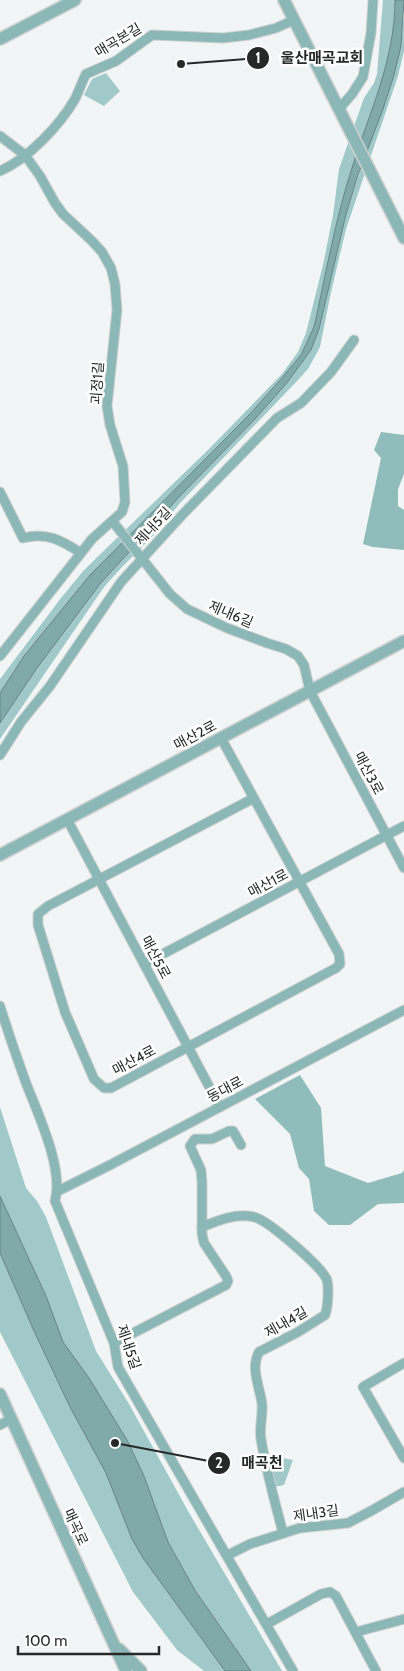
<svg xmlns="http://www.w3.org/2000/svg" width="404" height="1671" font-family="Cabin,'Noto Sans KR',sans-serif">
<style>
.green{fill:#a2c9c9}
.forest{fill:#91bcbc}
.water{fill:#80aaaa;stroke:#658383}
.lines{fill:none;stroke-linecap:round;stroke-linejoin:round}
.minor-casing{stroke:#cdd0d0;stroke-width:11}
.tertiary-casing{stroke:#cdd0d0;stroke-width:14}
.minor{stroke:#8bb8b7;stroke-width:9}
.tertiary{stroke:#8bb8b7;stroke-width:11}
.labels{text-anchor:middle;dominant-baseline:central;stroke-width:5;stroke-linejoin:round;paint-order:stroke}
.street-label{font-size:14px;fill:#272929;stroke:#fff}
.leader{fill:none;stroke:#272929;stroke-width:2}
.callout-dot{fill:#272929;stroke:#fff;stroke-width:2}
.mark-label{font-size:15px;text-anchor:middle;font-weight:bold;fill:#fff}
.callout-label{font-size:15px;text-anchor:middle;font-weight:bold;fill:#272929;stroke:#fff;stroke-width:5;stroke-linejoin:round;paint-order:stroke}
</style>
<rect width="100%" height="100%" fill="#f1f5f5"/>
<!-- green -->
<g class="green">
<path d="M383 0H395C395 60 369 113 352 168 335 220 326 274 314 327L301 355 281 379 249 415 90 575 24 656 0 693V679L61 598 84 570 209 449 282 374 298 352 306 333 323 265 333 215 339 169 364 98 374 83 377 74Z"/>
<path d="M404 14V51L398 76 346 229 331 292 320 347 308 369 298 380 181 502 152 537 122 567 104 587 0 739V723L37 668 100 584 181 495 255 419 286 384 311 350 319 329 346 214 401 46Z"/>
<path d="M106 73 120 91 104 106 84 95 92 79Z"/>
<path d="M0 1107 26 1188 37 1201 46 1217 96 1351 129 1404 188 1511 282 1671H251L195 1589 168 1542 144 1476 127 1440 89 1378 63 1342 46 1296 0 1196Z"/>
<path d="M0 1253 34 1331 70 1407 106 1473 132 1539 143 1558 225 1671H204L177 1650 133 1592 0 1332Z"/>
<path d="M277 1457 293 1460 284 1485 274 1487 269 1459Z"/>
</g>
<!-- forest -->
<g class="forest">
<path d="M381 432 404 435V474L398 489V506L404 510V550L373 547 363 544 381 458 374 450Z"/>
<path d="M300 1075 321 1108 325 1166 368 1183 402 1173 404 1170V1203L378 1204 350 1225H329L314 1211 309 1179 299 1168 290 1134 255 1099Z"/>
</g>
<!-- water -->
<g class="water">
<path d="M395 0H404L401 46 394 75 383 109 358 175 346 214 319 329 311 350 286 384 255 419 181 495 100 584 37 668 0 723V693L24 656 90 575 249 415 281 379 301 355 314 327C326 274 335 220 352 168 369 113 395 60 395 0Z"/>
<path d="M0 1196 46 1296 63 1342 89 1378 127 1440 144 1476 168 1542 195 1590 251 1671H225L143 1558 132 1539 106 1473 70 1407 34 1331 0 1253Z"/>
</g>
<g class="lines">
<!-- minor casing -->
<g class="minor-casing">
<g id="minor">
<path d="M339 109 352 94 363 77 371 33 373 0"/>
<path d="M0 136 25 155 40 176 55 203 63 214 92 241 102 252 111 268 115 284 117 310 107 406 110 425 123 466 125 502 122 512 92 539 0 656"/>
<path d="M0 171C28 159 60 125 75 99 79 91 82 82 86 74L116 61 152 35 223 38 249 35 276 28 294 20"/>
<path d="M0 492 23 538C47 532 61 540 81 553"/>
<path d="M113 522 170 594 187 609 227 628 267 643 286 649 298 656 304 665 310 691 404 868"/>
<path d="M221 738 339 954 340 964 336 968 111 1088H104L94 1079 65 1012 38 925V914L48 906 254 798"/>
<path d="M0 755 21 722 50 686 121 582 183 514 277 418 301 403 331 372 354 340"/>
<path d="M67 819 220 1107"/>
<path d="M144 964 404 826"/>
<path d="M0 1006C8 1032 17 1058 26 1083 38 1114 64 1169 55 1201L114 1343 118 1367 293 1671"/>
<path d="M58 1191 110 1165 404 1010"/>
<path d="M202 1227C219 1220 236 1213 254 1217 268 1220 322 1267 327 1280 329 1288 328 1307 325 1315L298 1332 259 1352C250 1369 260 1387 262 1404 263 1416 259 1428 261 1439 266 1471 275 1502 283 1533"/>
<path d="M114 1343 226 1285 228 1281 226 1276 204 1243 202 1234V1182L201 1170 190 1146 195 1139H212L229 1131H233L241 1145"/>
<path d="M404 1363 363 1387 404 1458"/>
<path d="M0 1425 11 1419"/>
<path d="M228 1555 250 1544 300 1528 348 1523 371 1511 404 1492"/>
<path d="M267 1624 321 1594 330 1592 336 1596 376 1671"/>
<path d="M356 1632 404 1619"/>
</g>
</g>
<!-- tertiary casing -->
<g class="tertiary-casing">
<g id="tertiary">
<path d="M284 0 404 238"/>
<path d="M0 39 75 0"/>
<path d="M0 855 404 641"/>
<path d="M0 1394 126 1671"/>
<path d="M119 1649 141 1671"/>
</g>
</g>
<!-- minor -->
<use href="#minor" class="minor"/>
<!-- tertiary -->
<use href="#tertiary" class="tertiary"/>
</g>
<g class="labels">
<!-- street labels -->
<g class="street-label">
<text transform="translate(118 40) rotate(-31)">매곡본길</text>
<text transform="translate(97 383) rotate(-86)">괴정1길</text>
<text transform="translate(153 526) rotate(-47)">제내5길</text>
<text transform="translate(231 614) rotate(23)">제내6길</text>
<text transform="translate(195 735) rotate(-28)">매산2로</text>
<text transform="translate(369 773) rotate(62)">매산3로</text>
<text transform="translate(268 883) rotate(-28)">매산1로</text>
<text transform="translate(156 957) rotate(62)">매산5로</text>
<text transform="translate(134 1060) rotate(-28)">매산4로</text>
<text transform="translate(225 1089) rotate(-28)">동대로</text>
<text transform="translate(286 1322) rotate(-30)">제내4길</text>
<text transform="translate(129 1347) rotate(71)">제내5길</text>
<text transform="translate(316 1513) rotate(-8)">제내3길</text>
<text transform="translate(76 1527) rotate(65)">매곡로</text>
</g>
</g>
<!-- callouts -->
<path class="leader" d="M181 64L258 58M115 1443L219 1463"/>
<g class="callout-dot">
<circle cx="181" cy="64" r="5"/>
<circle cx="115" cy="1443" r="5"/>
<circle cx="258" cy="58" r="12"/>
<circle cx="219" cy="1463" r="12"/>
</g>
<g class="mark-label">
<text x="258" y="63">1</text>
<text x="219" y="1468">2</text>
</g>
<g class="callout-label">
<text x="322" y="63">울산매곡교회</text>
<text x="262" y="1468">매곡천</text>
</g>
<!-- scale -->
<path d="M18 1646v8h141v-8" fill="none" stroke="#272929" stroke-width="2.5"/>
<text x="25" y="1646" font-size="15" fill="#272929" stroke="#ffffff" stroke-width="4" paint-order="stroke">100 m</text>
</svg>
